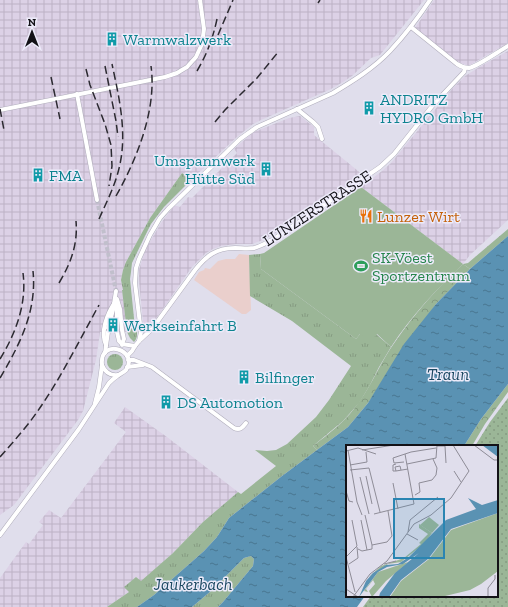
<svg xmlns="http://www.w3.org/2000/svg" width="508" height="607" font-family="'Zilla Slab',serif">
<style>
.industrial{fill:url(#industrial-grid)}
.education{fill:#eacfcc}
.grass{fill:url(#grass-tufts)}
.forest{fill:url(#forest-crowns)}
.park{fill:url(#park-dots)}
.garden{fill:#9bb697}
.water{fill:url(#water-ripples)}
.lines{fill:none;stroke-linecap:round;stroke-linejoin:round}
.street-tunnel{stroke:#c1bfcc;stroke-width:4;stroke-dasharray:4 2;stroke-linecap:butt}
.street-casing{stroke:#b1aebc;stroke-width:5}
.street{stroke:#fff;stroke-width:4}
.rail{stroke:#2c2a31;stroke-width:1.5;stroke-dasharray:8 4;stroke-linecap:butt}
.labels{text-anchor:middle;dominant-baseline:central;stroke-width:3;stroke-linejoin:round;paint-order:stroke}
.culture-label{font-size:16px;fill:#0d838f;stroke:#edebfa;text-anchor:start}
.street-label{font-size:16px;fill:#131217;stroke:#edebfa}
.food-label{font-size:16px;fill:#c56008;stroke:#edebfa;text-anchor:start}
.leisure-label{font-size:16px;fill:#27864d;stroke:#edebfa;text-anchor:start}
.water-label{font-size:17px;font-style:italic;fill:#1b4861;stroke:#edebfa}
.inset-road{fill:none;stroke:#8e8c97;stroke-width:1}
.view{fill:#2a85b2;fill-opacity:0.15;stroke:#2a85b2;stroke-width:2}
.inset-edge{fill:none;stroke:#131217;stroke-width:2}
</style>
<defs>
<pattern id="industrial-grid" width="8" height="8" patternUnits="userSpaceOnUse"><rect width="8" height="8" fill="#dcd1e6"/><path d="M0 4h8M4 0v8" fill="none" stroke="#bcb2c5"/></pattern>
<pattern id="grass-tufts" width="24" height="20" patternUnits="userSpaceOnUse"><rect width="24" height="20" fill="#9bb697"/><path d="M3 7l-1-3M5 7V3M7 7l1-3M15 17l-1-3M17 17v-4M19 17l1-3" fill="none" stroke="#859b81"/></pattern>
<pattern id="forest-crowns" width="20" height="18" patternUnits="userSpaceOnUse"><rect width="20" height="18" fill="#9bb697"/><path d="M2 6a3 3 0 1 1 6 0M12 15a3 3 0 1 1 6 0" fill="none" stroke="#859b81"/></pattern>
<pattern id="park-dots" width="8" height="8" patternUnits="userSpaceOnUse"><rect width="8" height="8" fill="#9bb697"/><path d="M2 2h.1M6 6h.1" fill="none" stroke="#859b81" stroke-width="1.8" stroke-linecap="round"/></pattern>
<pattern id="water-ripples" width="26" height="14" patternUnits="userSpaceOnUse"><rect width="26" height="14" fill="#5a92b3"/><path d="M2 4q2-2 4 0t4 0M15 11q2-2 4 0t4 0" fill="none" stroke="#497691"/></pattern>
</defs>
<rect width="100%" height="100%" fill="#e0deec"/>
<!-- industrial -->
<g class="industrial">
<path d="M0 0H424L380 55 371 58 352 76 343 82 331 89 261 120 253 124 237 137 191 180 182 173 150 218 126 262 123 270 121 280 123 290H122L127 332H100L96 360 83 411 78 420 14 505 0 515Z"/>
<path d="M434 0H508V43L470 65H466L458 62 415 28Z"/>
<path d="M508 51V220L470 255 463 264 361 187 382 171 391 163 452 89 465 76 481 66Z"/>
<path d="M300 116 314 127V135L363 175 277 232 263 240 252 244H236L221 246 213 249 206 253 192 267 158 316 144 332 139 281V270L145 250 161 223 174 206H177L180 207 188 197 192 198 237 153 234 149 250 135 254 132 289 118Z"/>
<path d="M125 407 167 437 238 492 203 522 173 553 141 582 136 577 125 587 129 592 107 607H0V578L26 542 29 544 43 525 39 522 49 510 61 518 126 432 114 423Z"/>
</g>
<!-- education -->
<path class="education" d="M239 254 249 255 251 310 246 314H242L194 280 199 272 204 270 205 268 210 269 218 261 226 259H235Z"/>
<!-- grass -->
<g class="grass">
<path d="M182 173 191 180 164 207 151 224 145 236 132 263 131 272 130 279 135 328V331L137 332C137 336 137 339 134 342L130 338 127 332 122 290H123L121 280 123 270 126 262 150 218Z"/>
<path d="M508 229V236L470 269 463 264 468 263Z"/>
<path d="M260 254 261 269 356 339 360 334H376L391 347 379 367 370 385 359 403 343 421 313 446 317 450 282 476 229 518 217 537 204 551 154 595 137 607H107L129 592 124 587 136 577 141 581 173 553 203 522 238 492 241 494 276 466 255 450 267 451 276 450 287 444 316 417 329 400 351 366 292 321 250 296 249 255Z"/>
<circle cx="115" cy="362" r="8"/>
<path d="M251 556 254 559 253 566 223 602 218 607H192L211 591 244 558Z"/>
</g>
<!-- forest -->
<g class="forest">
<path d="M463 264 470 269 436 304 368 403 348 427 317 450 313 446C330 433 347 420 359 402 373 383 381 361 395 342 415 313 438 287 463 264Z"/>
<path d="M508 384V392L485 424 472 446H464L481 419Z"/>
</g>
<!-- park -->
<path class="park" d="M508 398V607H363L371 596H497V446H475L490 422Z"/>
<!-- garden -->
<path class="garden" d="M361 187 463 264C437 289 411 316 391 347L377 334 370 342 360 334 356 339 261 269 260 254 264 253Z"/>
<!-- water -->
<path class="water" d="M508 236V384L481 419 464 446H347V596H365L357 607H218L223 602 253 566 254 559 251 556 244 558 211 591 192 607H137L154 595 204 551 217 537 229 518 282 476 317 450 348 427 368 403 404 344 436 304 470 269Z"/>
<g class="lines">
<!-- street-tunnel -->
<path class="street-tunnel" d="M97 200 116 291"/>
<!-- street casing -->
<g class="street-casing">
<g id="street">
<path d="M411 27 457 64C460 66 464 68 469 68 478 66 499 51 508 46"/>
<path d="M77 94 97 200"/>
<path d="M297 109 313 122 318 127 322 139"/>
<path d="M0 110 165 77 177 73 187 67 196 57 202 44 204 29 200 0"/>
<path d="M117 299 120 309 122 330 124 339 122 344 135 346"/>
<path d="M108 328 113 310 116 291"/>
<path d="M117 329V303"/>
<path d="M117 332 119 341 122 344V345"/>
<path d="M139 341 141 332 135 283 136 268 139 259 150 235 160 218 168 209 240 139 257 127 333 93C353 81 374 68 390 51 405 35 418 18 430 0"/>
<path d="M106 345C100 332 107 314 115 302"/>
<path d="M105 353 108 332"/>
<path d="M127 356 132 351 135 346 139 341 152 329 195 270C206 256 216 248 235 248 241 248 248 249 254 248 262 246 268 242 274 239L380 167 394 154 433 105 464 72 465 68"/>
<path d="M128 360H134L152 367 234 428C240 431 243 427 246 423"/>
<path d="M102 365C105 372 110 376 118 375"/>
<path d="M127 367 143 365"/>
<path d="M0 535 79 429 109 383C111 381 113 379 116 377 119 374 123 373 126 370 140 350 99 337 102 365L99 387 95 403"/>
</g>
</g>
<!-- street -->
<use href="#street" class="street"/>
<!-- rail -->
<g class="rail">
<path d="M318 3 320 0"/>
<path d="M218 35 233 0"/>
<path d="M105 66 116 121 118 137"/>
<path d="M86 69 90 85 105 124 111 145 112 166 109 186"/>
<path d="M197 71C207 54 213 38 217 19"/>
<path d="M51 77 60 119"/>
<path d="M0 109 4 130"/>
<path d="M215 122 225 110 257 78 279 51"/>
<path d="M116 196C137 159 157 109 151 66"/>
<path d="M99 219C107 201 116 184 120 164 127 131 119 97 112 64"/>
<path d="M59 283C71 263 78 244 76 221"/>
<path d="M0 359C16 333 27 303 23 273"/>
<path d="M0 378C20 344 37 311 33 271"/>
<path d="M0 457C13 442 26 428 37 412 61 378 79 341 99 305"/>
</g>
</g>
<!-- icons -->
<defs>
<g id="building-bare" transform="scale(1.08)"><path d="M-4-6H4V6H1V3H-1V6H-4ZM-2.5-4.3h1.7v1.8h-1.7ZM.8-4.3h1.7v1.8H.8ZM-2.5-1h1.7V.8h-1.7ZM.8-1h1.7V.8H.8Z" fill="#0f9aa8" stroke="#edebfa" stroke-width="2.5" paint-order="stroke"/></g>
<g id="restaurant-bare" transform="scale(1.08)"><path d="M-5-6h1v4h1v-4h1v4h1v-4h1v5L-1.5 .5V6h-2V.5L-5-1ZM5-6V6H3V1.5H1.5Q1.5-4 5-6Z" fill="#e8710a" stroke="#edebfa" stroke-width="2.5" paint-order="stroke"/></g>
<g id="stadium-bare" transform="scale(1.08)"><path d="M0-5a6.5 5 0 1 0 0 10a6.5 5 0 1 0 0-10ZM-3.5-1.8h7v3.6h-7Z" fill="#2e9e5b" stroke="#edebfa" stroke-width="2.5" paint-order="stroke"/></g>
</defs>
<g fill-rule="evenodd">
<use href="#building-bare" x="112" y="39"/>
<use href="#building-bare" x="369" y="108"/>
<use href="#building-bare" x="266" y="169"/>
<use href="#building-bare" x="38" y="175"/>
<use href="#restaurant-bare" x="366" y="216"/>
<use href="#stadium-bare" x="361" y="266"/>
<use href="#building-bare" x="113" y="325"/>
<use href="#building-bare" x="244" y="377"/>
<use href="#building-bare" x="166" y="402"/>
</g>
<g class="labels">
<!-- culture labels -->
<g class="culture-label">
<text x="123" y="39">Warmwalzwerk</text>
<text x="380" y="99">ANDRITZ<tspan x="380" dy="18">HYDRO GmbH</tspan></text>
<text x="255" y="160" text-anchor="end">Umspannwerk<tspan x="255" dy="18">Hütte Süd</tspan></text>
<text x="49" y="175">FMA</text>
<text x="124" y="325">Werkseinfahrt B</text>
<text x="255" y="377">Bilfinger</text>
<text x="177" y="402">DS Automotion</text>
</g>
<!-- street labels -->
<g class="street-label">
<text transform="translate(317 208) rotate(-33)">LUNZERSTRASSE</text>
</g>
<!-- food labels -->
<g class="food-label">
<text x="377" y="216">Lunzer Wirt</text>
</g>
<!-- leisure labels -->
<g class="leisure-label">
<text x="372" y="257">SK-Vöest<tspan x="372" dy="18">Sportzentrum</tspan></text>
</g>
<!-- water labels -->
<g class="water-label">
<text x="448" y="374">Traun</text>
<text x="193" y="584">Jaukerbach</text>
</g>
</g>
<!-- overview -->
<g transform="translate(346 445)">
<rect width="152" height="152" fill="#e0deec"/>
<path d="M73 79 86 88 79 98 55 117 42 119 23 132 35 121 58 113 75 99 73 98 82 89 73 83ZM73 108 40 136 26 152 23 146 29 139 27 135 20 144 22 147 18 146 32 127 62 117Z" fill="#9bb697"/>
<path d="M152 68V126L135 139 124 145 95 152H44L55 136 83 114 105 85Z" fill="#9bb697"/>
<path d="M83 72 93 80 86 88 74 80Z" fill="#9bb697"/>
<path d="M136 0H152V13V12ZM122 53 136 60 152 55V68L105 84 82 114 55 135 43 152H33L34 148 49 128 73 108 57 119 41 122 32 127 13 152 20 136 27 128 40 120 52 119 63 112 100 75 130 64Z" fill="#5a92b3"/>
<path class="inset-road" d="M128 0 148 15H152M91 1H99L100 18M2 5 11 57 16 70M16 5 48 0M0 6 12 3 30 9M47 13 65 7 90 3M47 13 48 18 58 17M50 19 47 20V26H50M61 19 90 13 91 0M4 20 21 17 20 7M4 25 23 23 34 67M50 26 49 22 54 21 55 25M50 26 62 24M108 26 115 37M20 31 26 59M14 32 23 69M47 38 52 64M0 46 3 56 7 57M69 50 74 47 73 38 86 35 90 30 91 23 87 14M28 69 68 59 59 9M19 70 26 100M15 75 21 105M62 87 64 75 92 52M61 89 72 95M26 100 41 97 46 91 42 66M12 104 16 106 26 104V100M0 112 11 101 6 75M0 112 9 147M3 119 12 113 11 102M38 119 50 116M0 144 12 152M7 152 24 129 41 116 68 79 85 70 105 53 123 26 107 0M142 152V143L149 134V130"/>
<path class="view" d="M48 54H98V113H48Z"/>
<rect width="152" height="152" class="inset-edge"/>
</g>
<!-- north arrow -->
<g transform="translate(32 32)" stroke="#edebfa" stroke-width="3" paint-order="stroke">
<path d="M0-3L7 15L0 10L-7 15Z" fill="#131217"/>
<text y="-6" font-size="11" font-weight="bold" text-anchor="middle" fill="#131217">N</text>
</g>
</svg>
